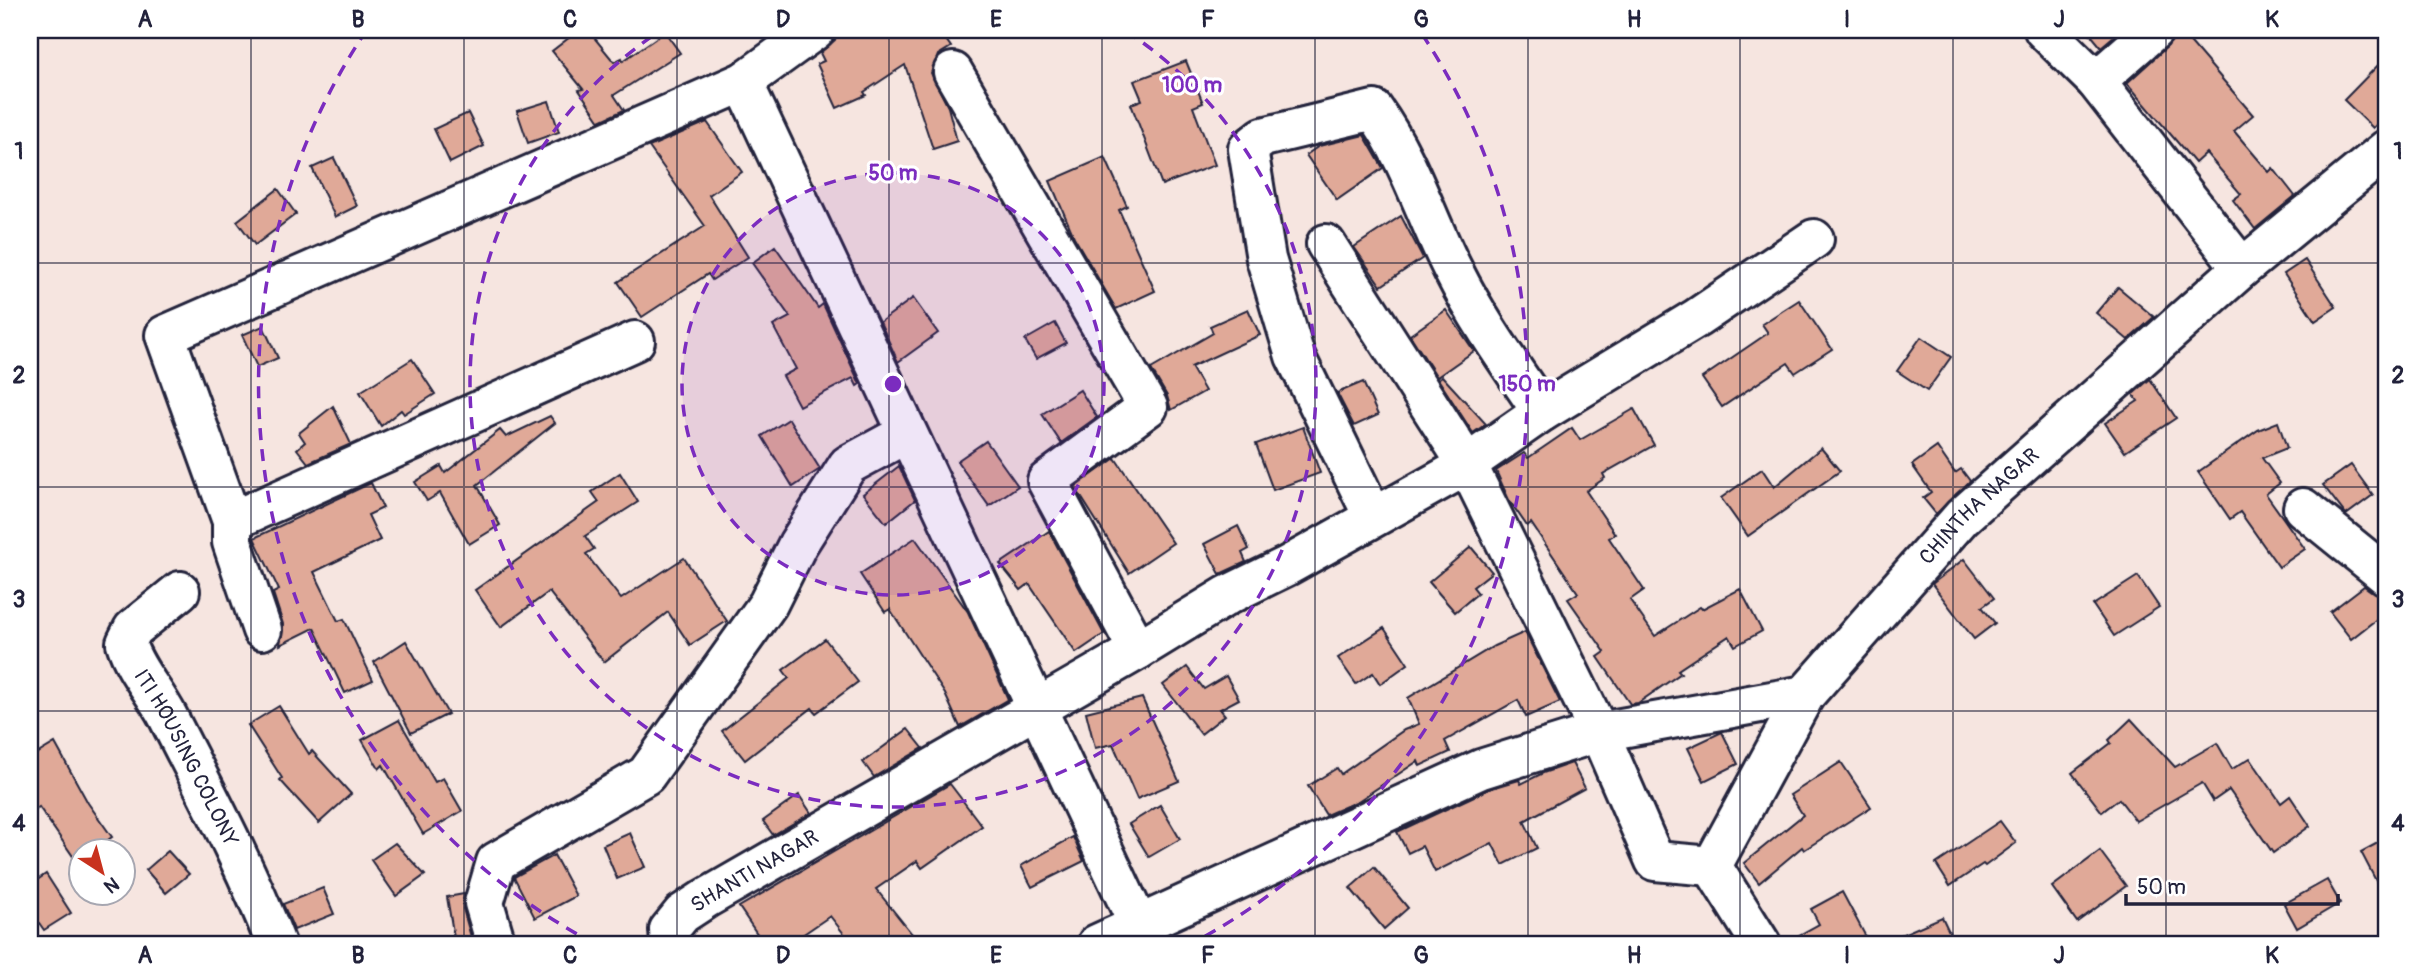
<svg xmlns="http://www.w3.org/2000/svg" width="2417" height="974" font-family="Pangolin,sans-serif">
<style>
.building{fill:#e0a998;stroke:#22223b;stroke-width:2}
.lines{fill:none;stroke-linecap:round;stroke-linejoin:round}
.minor-casing{stroke:#22223b;stroke-width:44}
.minor{stroke:#fff;stroke-width:38}
.grid{fill:none;stroke:#22223b;stroke-width:2;stroke-opacity:0.55}
.ring{fill:none;stroke:#7b2cbf;stroke-width:3.5;stroke-dasharray:12 9}
.labels{text-anchor:middle;dominant-baseline:central;stroke-width:6;stroke-linejoin:round;paint-order:stroke}
.street-label{font-size:21px;fill:#22223b;stroke:#fff}
.centre{fill:#7b2cbf;stroke:#fff;stroke-width:3.5}
.ring-label{font-size:21px;text-anchor:middle;font-weight:bold;fill:#7b2cbf;stroke:#fff;stroke-width:6;stroke-linejoin:round;paint-order:stroke}
.neatline{fill:none;stroke:#22223b;stroke-width:2.5}
.grid-label{font-size:23px;text-anchor:middle;font-weight:bold;fill:#22223b}
</style>
<rect width="100%" height="100%" fill="#f6e5e0"/>
<filter id="ink" filterUnits="userSpaceOnUse"><feTurbulence type="fractalNoise" baseFrequency=".0143" numOctaves="2"/><feDisplacementMap in="SourceGraphic" scale="14" xChannelSelector="R" yChannelSelector="G"/><feConvolveMatrix kernelMatrix="1 2 1 2 8 2 1 2 1" color-interpolation-filters="sRGB"/></filter>
<g filter="url(#ink)">
<!-- building -->
<g class="building">
<path d="M579 30H588L614 62 622 58 623 61 665 32 680 53 614 95 624 110 600 121 579 90 583 89 552 51Z"/>
<path d="M837 30H939L951 47 938 55 931 73 948 107 957 141 933 149 905 65 864 92 866 95 837 108 817 64 824 61 820 53 835 40Z"/>
<path d="M2087 30H2121L2101 47Z"/>
<path d="M2175 30H2180L2253 115 2234 131 2269 172 2273 168 2295 196 2255 229 2233 200 2241 194 2206 153 2195 163 2127 83 2168 46Z"/>
<path d="M2387 56V114L2373 128 2344 100Z"/>
<path d="M1186 61 1203 103 1193 107 1215 165 1162 185 1131 104 1142 100 1134 81Z"/>
<path d="M549 101 559 132 528 143 517 111Z"/>
<path d="M468 113 484 146 450 163 434 129Z"/>
<path d="M707 122 742 172 709 195 748 257 712 280 708 274 642 317 618 282 705 226 649 147Z"/>
<path d="M1364 135 1383 168 1337 200 1306 155 1319 146Z"/>
<path d="M1105 157 1127 206 1119 210 1155 291 1116 309 1074 237 1050 181Z"/>
<path d="M334 158 357 206 335 217 312 168Z"/>
<path d="M278 189 296 214 255 245 237 221Z"/>
<path d="M1401 216 1423 258 1381 286 1354 247Z"/>
<path d="M775 246 818 308 823 304 860 384 857 386 853 378 799 406 783 376 796 369 773 326 790 317 752 263Z"/>
<path d="M2305 260 2336 307 2315 321 2284 274Z"/>
<path d="M2118 287 2154 317 2128 340 2096 313Z"/>
<path d="M913 298 938 333 898 362 880 322Z"/>
<path d="M1799 300 1832 349 1795 373 1788 363 1722 407 1702 378 1768 333 1762 324Z"/>
<path d="M1248 309 1260 335 1191 367 1205 391 1171 410 1167 396 1151 369 1213 333 1210 326Z"/>
<path d="M1446 310 1474 351 1437 377 1410 335Z"/>
<path d="M1055 323 1066 343 1036 359 1025 340Z"/>
<path d="M263 326 278 358 257 367 242 335Z"/>
<path d="M1921 337 1951 357 1927 391 1897 371Z"/>
<path d="M412 359 435 394 404 414 401 410 381 426 360 392Z"/>
<path d="M1442 376 1486 424 1473 433 1438 379Z"/>
<path d="M2150 379 2176 418 2125 452 2105 423 2138 401 2133 394Z"/>
<path d="M1363 382 1378 415 1354 426 1337 393Z"/>
<path d="M1080 390 1097 417 1061 443 1042 414Z"/>
<path d="M333 406 351 444 308 463 297 449 305 442 299 433Z"/>
<path d="M1634 409 1654 445 1603 474 1605 478 1586 491 1615 534 1609 538 1644 590 1630 600 1655 636 1700 607 1702 609 1740 589 1762 631 1735 646 1729 636 1678 670 1681 673 1638 703 1630 704 1598 657 1605 652 1568 599 1578 593 1531 523 1527 526 1509 500 1496 471 1524 453 1528 458 1572 428 1580 440Z"/>
<path d="M550 416 555 423 477 485 500 525 469 544 440 493 427 501 415 482 441 466 445 473 500 430 506 437Z"/>
<path d="M789 419 820 469 793 487 762 436Z"/>
<path d="M2278 422 2287 448 2262 458 2280 483 2266 494 2305 549 2279 567 2240 512 2230 519 2198 472 2258 430Z"/>
<path d="M1303 427 1320 473 1273 490 1256 444Z"/>
<path d="M986 441 1018 486 989 506 957 461Z"/>
<path d="M1937 447 1955 473 1961 469 1970 481 1936 514 1923 498 1931 492 1912 465Z"/>
<path d="M1821 448 1840 471 1748 536 1721 498 1762 469 1774 487Z"/>
<path d="M1115 458 1173 543 1129 573 1075 487Z"/>
<path d="M2351 465 2373 495 2346 515 2323 485Z"/>
<path d="M899 466 915 500 886 523 863 494Z"/>
<path d="M620 473 638 502 585 536 594 549 586 554 621 599 684 558 727 621 690 645 668 612 604 662 549 592 501 627 475 590 599 502 592 492Z"/>
<path d="M371 483 383 508 368 515 380 540 314 572 338 621 344 619 373 680 345 693 314 628 280 645 283 624 273 593 279 590 254 538Z"/>
<path d="M1238 526 1249 549 1242 553 1246 562 1220 574 1204 544Z"/>
<path d="M1049 531 1104 634 1076 653 1029 584 1021 590 1000 564Z"/>
<path d="M915 538 968 612 1008 699 960 727 945 694 890 609 885 612 860 574Z"/>
<path d="M1471 547 1492 572 1473 587 1478 593 1455 612 1429 582Z"/>
<path d="M1964 559 1994 598 1982 607 1995 623 1974 639 1932 584Z"/>
<path d="M2138 576 2159 607 2114 636 2093 605Z"/>
<path d="M2364 586 2374 593 2387 597V611L2351 639 2330 612Z"/>
<path d="M1384 628 1408 664 1380 684 1373 673 1356 684 1338 658Z"/>
<path d="M1525 632 1560 702 1526 717 1518 700 1445 741 1450 752 1420 766 1418 761 1358 801 1326 815 1308 786 1337 768 1341 774 1404 730 1419 724 1408 698 1494 646Z"/>
<path d="M825 639 858 682 816 713 812 708 745 760 722 731 789 678 783 670Z"/>
<path d="M406 641 448 714 411 733 374 662Z"/>
<path d="M1187 667 1204 689 1226 676 1239 699 1220 709 1225 715 1201 734 1163 685Z"/>
<path d="M1142 698 1179 781 1137 799 1113 744 1095 748 1086 712Z"/>
<path d="M279 706 309 754 312 751 351 794 319 823 280 780 282 778 248 725Z"/>
<path d="M2131 719 2175 767 2217 743 2232 769 2250 758 2281 803 2290 796 2310 826 2273 853 2229 790 2213 801 2202 783 2136 821 2119 799 2102 812 2072 773 2111 743 2109 740Z"/>
<path d="M399 720 435 782 443 778 462 811 423 834 383 765 379 769 362 740Z"/>
<path d="M908 729 923 748 874 777 863 762Z"/>
<path d="M1722 732 1738 764 1704 781 1688 748Z"/>
<path d="M55 743 88 803 112 837 92 851H80V860L77 862 39 807 30 814V758Z"/>
<path d="M1841 762 1871 807 1804 850 1802 847 1759 883 1744 863 1803 815 1790 795Z"/>
<path d="M1572 763 1585 788 1524 821 1537 848 1503 865 1492 843 1435 872 1422 846 1408 853 1397 832 1489 789 1519 780 1521 784 1543 773Z"/>
<path d="M950 784 982 826 922 868 917 861 876 889 920 944H852L830 916 789 944H764L739 907Z"/>
<path d="M799 795 811 813 773 835 763 821Z"/>
<path d="M1160 805 1180 839 1149 857 1129 824Z"/>
<path d="M2000 821 2016 843 1985 866 1983 864 1950 886 1936 864Z"/>
<path d="M630 833 645 867 617 879 603 845Z"/>
<path d="M1073 837 1084 861 1032 887 1021 866Z"/>
<path d="M2387 838V902L2361 852Z"/>
<path d="M395 843 425 875 396 896 371 860Z"/>
<path d="M168 851 189 874 166 893 146 870Z"/>
<path d="M2100 851 2126 886 2077 922 2052 887Z"/>
<path d="M554 855 576 896 535 918 514 877Z"/>
<path d="M1374 867 1408 908 1384 929 1350 888Z"/>
<path d="M46 874 71 913 44 930 30 910V885Z"/>
<path d="M2327 880 2340 903 2297 928 2284 904Z"/>
<path d="M323 888 334 914 294 930 283 904Z"/>
<path d="M1842 892 1866 937 1853 944H1783L1819 924 1811 909Z"/>
<path d="M464 894 463 909 473 944H455L447 897Z"/>
<path d="M1942 917 1955 944H1880Z"/>
</g>
<g class="lines">
<!-- minor casing -->
<g class="minor-casing">
<g id="minor">
<path d="M2044 30 2096 81"/>
<path d="M2154 30 2096 81 2242 268"/>
<path d="M953 72 1148 407 1047 481 1138 650"/>
<path d="M743 82 1139 926"/>
<path d="M1326 244 1467 464 1599 732 1655 861 1712 866"/>
<path d="M2303 508 2387 576"/>
<path d="M1373 516 1295 356 1266 259 1248 149 1263 137 1374 110C1410 160 1426 218 1454 272 1479 322 1511 366 1542 412L1697 318 1814 239"/>
<path d="M232 521 635 341"/>
<path id="s1" d="M180 591 133 629 126 643C134 669 155 692 168 717 206 792 246 866 276 944"/>
<path d="M262 630 232 542V521L165 335 743 82 815 30"/>
<path d="M496 944 484 903 496 862 646 775 768 604 798 544 848 465 907 433"/>
<path id="s2" d="M670 944 669 930 682 914 705 899 1138 650 1228 595 1287 566 1457 471 1542 412"/>
<path d="M1097 944 1481 769 1599 732 1805 695"/>
<path id="s3" d="M1761 944 1712 866 1805 695 1962 517 2242 268 2387 149"/>
</g>
</g>
<!-- minor -->
<use href="#minor" class="minor"/>
</g>
</g>
<!-- grid -->
<path class="grid" d="M251 30V944M464 30V944M677 30V944M889 30V944M1102 30V944M1315 30V944M1528 30V944M1740 30V944M1953 30V944M2166 30V944M30 263H2387M30 487H2387M30 711H2387"/>
<!-- distance rings -->
<circle cx="893" cy="384" r="211" fill="#7b2cbf" fill-opacity=".12"/>
<g class="ring">
<circle cx="893" cy="384" r="211"/>
<path d="M1126 31A423 423 0 1 1 660 31"/>
<path d="M595 944A634 634 0 0 1 364 34M1422 34A634 634 0 0 1 1191 944"/>
</g>
<g class="labels">
<!-- street labels -->
<g class="street-label">
<text stroke="none"><textPath href="#s3" startOffset="544">CHINTHA NAGAR</textPath></text>
<text stroke="none"><textPath href="#s1" startOffset="206">ITI HOUSING COLONY</textPath></text>
<text stroke="none"><textPath href="#s2" startOffset="119">SHANTI NAGAR</textPath></text>
</g>
</g>
<circle cx="893" cy="384" r="10" class="centre"/>
<g class="ring-label">
<text x="1192" y="92">100 m</text>
<text x="893" y="180">50 m</text>
<text x="1527" y="391">150 m</text>
</g>
<!-- margin -->
<rect width="2417" height="974" fill="none" stroke="#fff" stroke-width="77"/>
<!-- north arrow -->
<g transform="translate(102 872) rotate(144)"><circle r="33" fill="#ffffff" stroke="#a7a7b1" stroke-width="2"/>
<path d="M0-5L12 26L0 18L-12 26Z" fill="#c8321e"/>
<text y="-10" font-size="19" font-weight="bold" text-anchor="middle" fill="#22223b">N</text>
</g>
<!-- scale -->
<path d="M2126 894v10h212v-10" fill="none" stroke="#22223b" stroke-width="3.5"/>
<text x="2137" y="894" font-size="21" fill="#22223b" stroke="#ffffff" stroke-width="5" paint-order="stroke">50 m</text>
<rect x="38" y="38" width="2340" height="898" class="neatline"/>
<g class="grid-label">
<text x="145" y="27">A</text>
<text x="358" y="27">B</text>
<text x="570" y="27">C</text>
<text x="783" y="27">D</text>
<text x="996" y="27">E</text>
<text x="1208" y="27">F</text>
<text x="1421" y="27">G</text>
<text x="1634" y="27">H</text>
<text x="1847" y="27">I</text>
<text x="2059" y="27">J</text>
<text x="2272" y="27">K</text>
<text x="19" y="159">1</text>
<text x="2398" y="159">1</text>
<text x="19" y="383">2</text>
<text x="2398" y="383">2</text>
<text x="19" y="607">3</text>
<text x="2398" y="607">3</text>
<text x="19" y="831">4</text>
<text x="2398" y="831">4</text>
<text x="145" y="963">A</text>
<text x="358" y="963">B</text>
<text x="570" y="963">C</text>
<text x="783" y="963">D</text>
<text x="996" y="963">E</text>
<text x="1208" y="963">F</text>
<text x="1421" y="963">G</text>
<text x="1634" y="963">H</text>
<text x="1847" y="963">I</text>
<text x="2059" y="963">J</text>
<text x="2272" y="963">K</text>
</g>
</svg>
